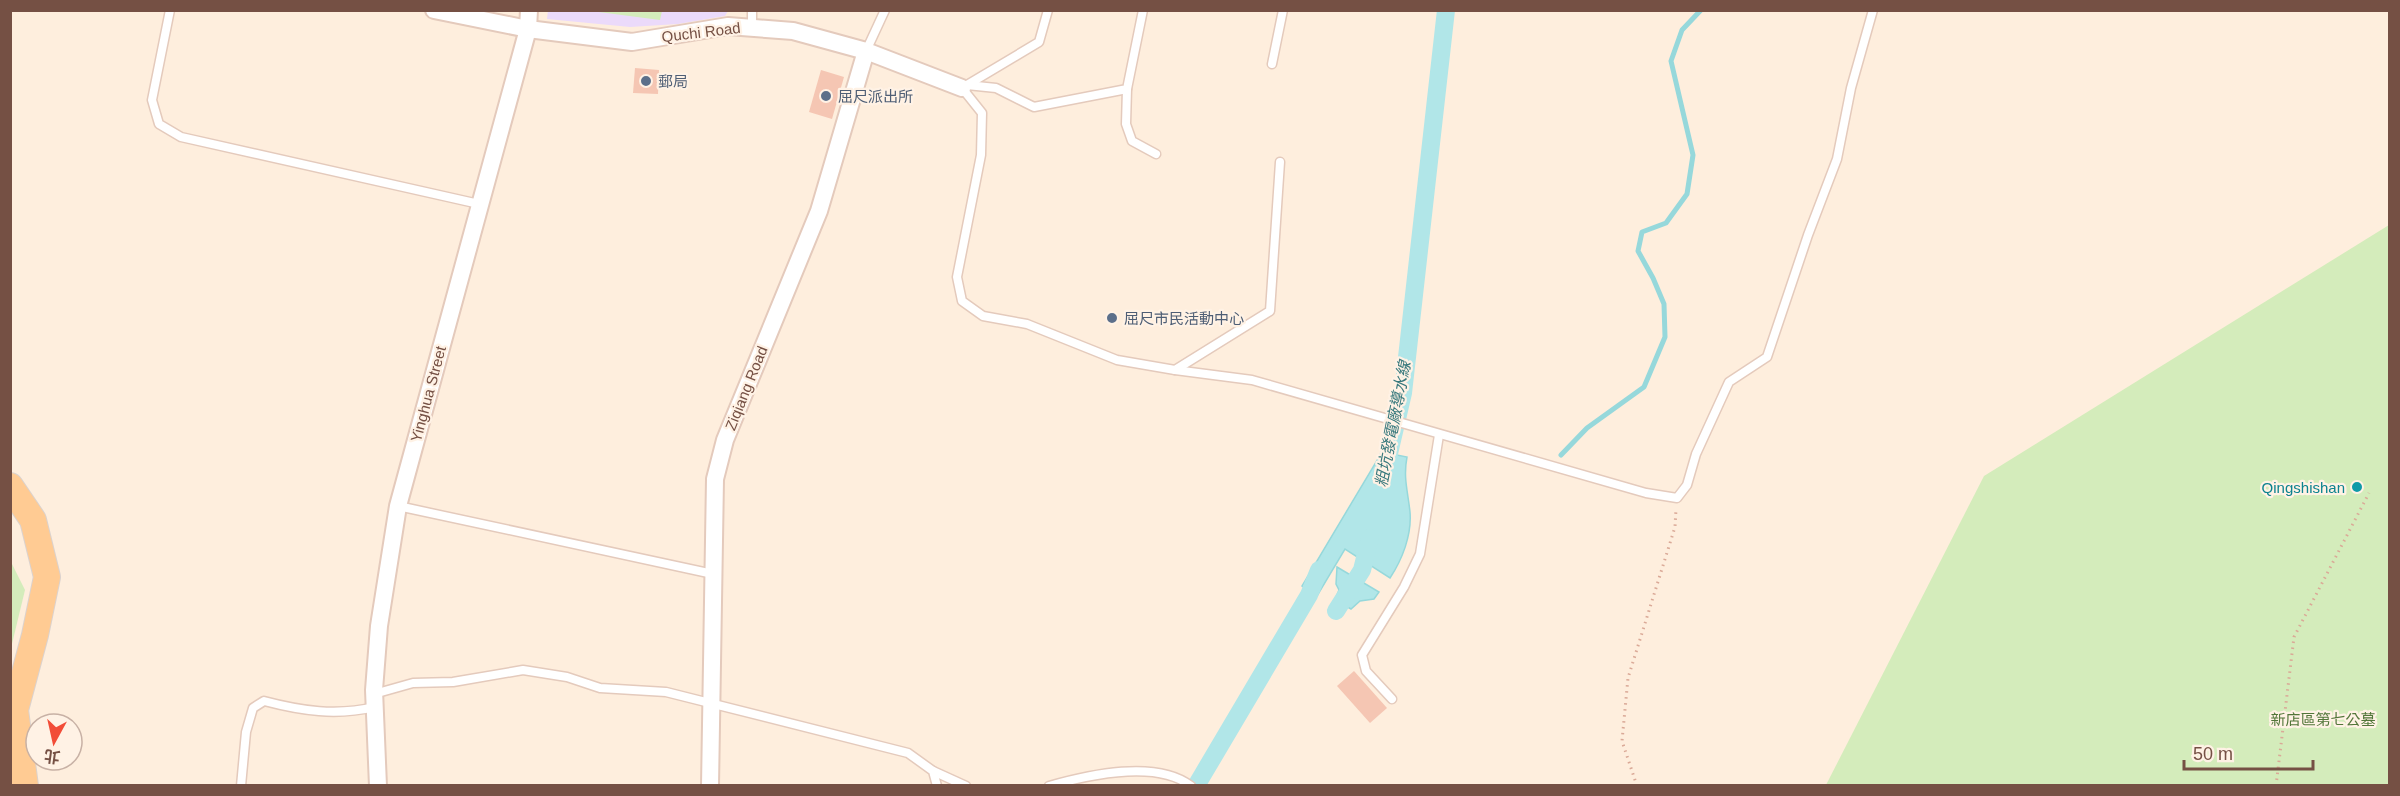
<svg xmlns="http://www.w3.org/2000/svg" width="2400" height="796" font-family="Helvetica,'Noto Sans TC',sans-serif">
<style>
.education{fill:#ebdafa}
.green{fill:#d4ecbb}
.water{fill:#b1e6e8;stroke:#96d8db;stroke-width:1.5}
.lines{fill:none;stroke-linecap:round;stroke-linejoin:round}
.stream{stroke:#96d8db;stroke-width:5}
.canal{stroke:#b1e6e8;stroke-width:18}
.building{fill:#f5c6b3}
.lane-casing{stroke:#e4cabc;stroke-width:11}
.street-casing{stroke:#e4cabc;stroke-width:20}
.primary-casing{stroke:#dbd2ce;stroke-width:28}
.path{stroke:#daa997;stroke-width:3;stroke-dasharray:1.5 4.5;stroke-linecap:butt}
.lane{stroke:#fff;stroke-width:8}
.street{stroke:#fff;stroke-width:16}
.primary{stroke:#ffcb93;stroke-width:26}
.service-dot{fill:#5c6f8a;stroke:#fff2e5;stroke-width:2}
.culture-dot{fill:#0f9aa8;stroke:#fff2e5;stroke-width:2}
.labels{text-anchor:middle;dominant-baseline:central;stroke-width:4.5;stroke-linejoin:round;paint-order:stroke}
.street-label{font-size:15px;fill:#755044;stroke:#fff2e5}
.service-label{font-size:15px;fill:#4e5e75;stroke:#fff2e5;text-anchor:start}
.culture-label{font-size:15px;fill:#0d838f;stroke:#fff2e5;text-anchor:end}
.park-label{font-size:15px;fill:#527639;stroke:#fff2e5}
.water-label{font-size:16px;font-style:italic;fill:#37787c;stroke:#fff2e5}
</style>
<rect width="100%" height="100%" fill="#feeedd"/>
<!-- education -->
<path class="education" d="M548 10 728 11 725 16 678 24 630 27 547 19Z"/>
<!-- green -->
<g class="green">
<path d="M591 11H662L660 20Z"/>
<path d="M2389 225V785H1826L1984 476Z"/>
<path d="M11 562 25 590 11 648Z"/>
</g>
<!-- water -->
<g class="water">
<path d="M1382 452 1407 457C1403 478 1408 492 1410 512 1412 535 1402 560 1390 578L1345 549 1317 596 1302 586Z"/>
<path d="M1337 567 1379 592 1374 599 1360 601 1351 609 1335 600 1339 590 1336 584Z"/>
</g>
<g class="lines">
<!-- stream -->
<path class="stream" d="M1561 455 1587 428 1644 387 1665 337 1664 304 1653 278 1638 251 1642 232 1666 223 1687 194 1693 155 1671 61 1682 30 1701 10"/>
<!-- canal -->
<g class="canal">
<path d="M1384 475 1403 393 1446 10"/>
<path d="M1336 611 1362 570 1370 538"/>
<path d="M1196 786 1309 595 1319 570"/>
</g>
</g>
<!-- building -->
<g class="building">
<path d="M635 68 659 70 658 94 633 93Z"/>
<path d="M821 70 844 77 832 119 809 112Z"/>
<path d="M1354 671 1387 708 1370 723 1337 686Z"/>
</g>
<g class="lines">
<!-- lane casing -->
<g class="lane-casing">
<g id="lane">
<path d="M170 10 152 100 159 124 181 137 479 204"/>
<path d="M1048 10 1039 42 962 88 982 113 981 155 957 277 962 301 983 316 1027 324 1117 360 1175 370 1270 311 1280 162"/>
<path d="M752 27V10"/>
<path d="M866 51 885 10"/>
<path d="M1272 64 1283 10"/>
<path d="M967 85 996 88 1034 107 1127 89 1143 10"/>
<path d="M1127 89 1126 124 1132 141 1156 154"/>
<path d="M1175 370 1252 380 1646 493 1677 498 1687 485 1696 454 1729 382 1767 357 1808 235 1837 159 1851 88 1873 10"/>
<path d="M398 506 713 574"/>
<path d="M374 694 413 683 453 682 523 670 567 677 600 688 666 692 908 753 933 771 937 786"/>
<path d="M1392 699 1366 671 1362 655 1404 587 1420 554 1439 435"/>
<path d="M933 771 966 786"/>
<path d="M241 786 246 732 253 708 264 701C302 711 336 716 375 707"/>
<path d="M1049 786C1088 775 1156 759 1191 786"/>
</g>
</g>
<!-- street casing -->
<g class="street-casing">
<g id="street">
<path d="M434 10 528 29 632 42 728 26 793 31 866 51 962 88"/>
<path d="M378 786 374 690 379 626 398 506 528 29 529 10"/>
<path d="M710 786 715 479 725 440 819 211 866 51"/>
</g>
</g>
<!-- primary casing -->
<g class="primary-casing">
<path id="primary" d="M10 486 33 520 47 577 35 635 15 710 25 786"/>
</g>
<!-- path -->
<g class="path">
<path d="M1637 786 1622 741 1628 678 1675 527 1676 509"/>
<path d="M2276 786 2294 637 2369 493"/>
</g>
<!-- lane -->
<use href="#lane" class="lane"/>
<!-- street -->
<use href="#street" class="street"/>
<!-- primary -->
<use href="#primary" class="primary"/>
</g>
<!-- markers -->
<g class="service-dot">
<circle cx="646" cy="81" r="6"/>
<circle cx="826" cy="96" r="6"/>
<circle cx="1112" cy="318" r="6"/>
</g>
<circle class="culture-dot" cx="2357" cy="487" r="6"/>
<g class="labels">
<!-- street labels -->
<g class="street-label">
<text transform="translate(701 32) rotate(-7)">Quchi Road</text>
<text transform="translate(746 388) rotate(-68)">Ziqiang Road</text>
<text transform="translate(428 394) rotate(-75)">Yinghua Street</text>
</g>
<!-- service labels -->
<g class="service-label">
<text x="658" y="81">郵局</text>
<text x="838" y="96">屈尺派出所</text>
<text x="1124" y="318">屈尺市民活動中心</text>
</g>
<!-- culture labels -->
<g class="culture-label">
<text x="2345" y="487">Qingshishan</text>
</g>
<!-- park labels -->
<g class="park-label">
<text x="2323" y="719">新店區第七公墓</text>
</g>
<!-- water labels -->
<g class="water-label">
<text transform="translate(1393 424) rotate(-79)">粗坑發電廠導水線</text>
</g>
</g>
<!-- border -->
<rect width="2400" height="796" fill="none" stroke="#755044" stroke-width="24"/>
<!-- north arrow -->
<g transform="translate(54 742) rotate(188)"><circle r="28" fill="#fff2e5" stroke="#c8b1a5" stroke-width="1.5"/>
<path d="M0-4.5L10 22L0 15L-10 22Z" fill="#f24d38"/>
<text y="-9" font-size="16" font-weight="bold" text-anchor="middle" fill="#755044">北</text>
</g>
<!-- scale -->
<path d="M2184 760v9h129v-9" fill="none" stroke="#755044" stroke-width="3"/>
<text x="2193" y="760" font-size="18" fill="#755044" stroke="#fff2e5" stroke-width="4.5" paint-order="stroke">50 m</text>
</svg>
